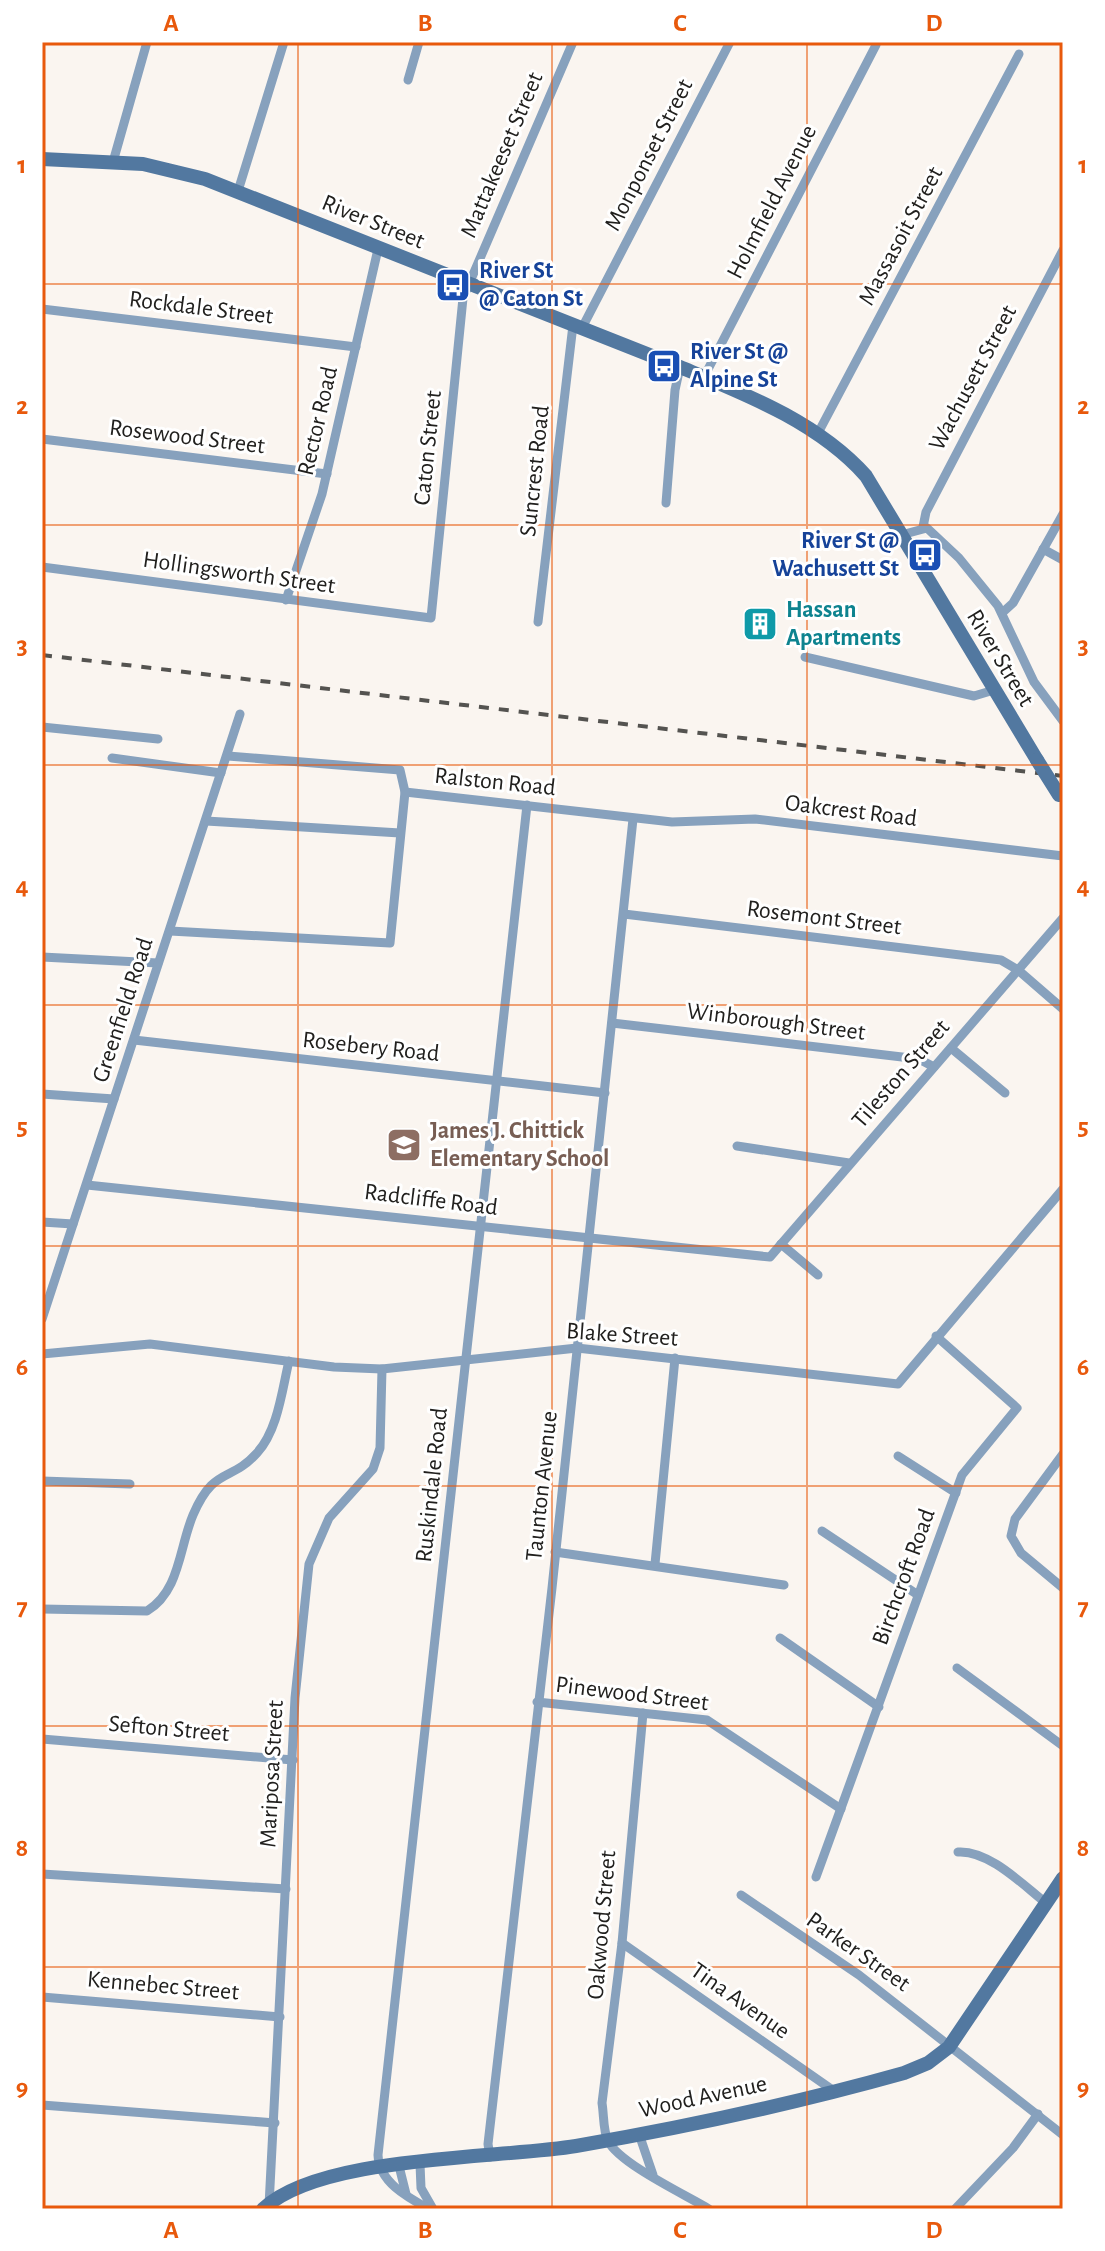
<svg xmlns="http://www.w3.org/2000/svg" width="1105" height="2251" font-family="'Alegreya Sans',sans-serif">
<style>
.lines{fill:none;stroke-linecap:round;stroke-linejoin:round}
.minor{stroke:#87a1bd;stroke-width:9}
.secondary{stroke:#5278a0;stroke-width:14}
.rail{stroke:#545350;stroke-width:4;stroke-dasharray:10 10;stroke-linecap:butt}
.secondary-bridge{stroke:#5278a0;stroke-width:14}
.grid{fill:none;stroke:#e8590c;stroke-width:2;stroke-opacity:0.55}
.labels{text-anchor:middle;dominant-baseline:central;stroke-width:6;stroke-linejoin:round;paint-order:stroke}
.street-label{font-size:24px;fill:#21201e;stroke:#fff}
.transit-label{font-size:24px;font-weight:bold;fill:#164399;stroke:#fff;text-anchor:start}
.culture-label{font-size:24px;font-weight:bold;fill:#0d838f;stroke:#fff;text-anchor:start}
.education-label{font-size:24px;font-weight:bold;fill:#785e54;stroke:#fff;text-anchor:start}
.neatline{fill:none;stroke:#e8590c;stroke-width:3}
.grid-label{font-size:26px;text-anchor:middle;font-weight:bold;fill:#e8590c}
</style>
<rect width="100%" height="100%" fill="#faf5f0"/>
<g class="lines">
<!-- minor -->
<g class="minor">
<path d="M408 80 419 42"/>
<path d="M113 162 147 42"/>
<path d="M238 191 284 42"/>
<path d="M42 309 356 347"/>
<path d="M582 328 730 42"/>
<path d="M704 377 876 45"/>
<path d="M817 435 1019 54"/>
<path d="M42 439 327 474"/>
<path d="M666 503 675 390 680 367"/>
<path d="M923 527 926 512 1063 250"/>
<path d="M901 535 927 528 959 558 998 606 1034 682 1063 721"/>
<path d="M1043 549 1063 560"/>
<path d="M42 567 431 618 463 298 573 42"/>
<path d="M286 600 322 494 378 249"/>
<path d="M1002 613 1013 603 1063 514"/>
<path d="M538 622 573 325"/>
<path d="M805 657 974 696 994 690"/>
<path d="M42 727 158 739"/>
<path d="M112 758 221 773"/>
<path d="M405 792 672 822 755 819 1063 856"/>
<path d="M206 821 400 833"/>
<path d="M624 914 1001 960 1018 970 1063 1009"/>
<path d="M170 931 390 943 405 792 400 770 228 756"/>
<path d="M42 957 158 963"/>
<path d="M612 1023 919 1059 934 1067"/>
<path d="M134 1040 605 1093"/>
<path d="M951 1048 1005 1093"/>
<path d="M42 1094 114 1099"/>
<path d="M737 1146 849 1163"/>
<path d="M87 1185 770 1257 1063 918"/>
<path d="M42 1222 73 1224"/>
<path d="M781 1244 818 1275"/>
<path d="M42 1319 240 714"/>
<path d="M42 1354 150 1344 334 1367 382 1369 577 1348 898 1384 1063 1189"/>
<path d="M1063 1454 1015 1519 1011 1536 1021 1553 1063 1588"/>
<path d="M898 1456 956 1493"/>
<path d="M42 1481 130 1484"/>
<path d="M822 1531 918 1595"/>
<path d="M555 1552 784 1585"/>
<path d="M655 1564 675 1358"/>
<path d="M42 1609 147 1611C180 1591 179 1548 193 1515 214 1466 230 1483 257 1453 278 1430 282 1390 289 1361"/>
<path d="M780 1638 879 1707"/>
<path d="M957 1668 1063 1746"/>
<path d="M537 1702 707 1720 841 1809"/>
<path d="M643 1713 622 1943 602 2103C604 2115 603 2131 608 2141 620 2164 684 2194 709 2209"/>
<path d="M42 1739 293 1760"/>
<path d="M958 1852C989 1850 1023 1885 1046 1903"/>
<path d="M42 1874 286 1889"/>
<path d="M816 1877 962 1475 1017 1408 936 1336"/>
<path d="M741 1895 859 1975 1063 2135"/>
<path d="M622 1943 834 2091"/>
<path d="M42 1997 280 2017"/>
<path d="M42 2105 275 2123"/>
<path d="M639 2134 653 2175"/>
<path d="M490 2157 488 2144 552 1588 633 819"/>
<path d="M420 2164 421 2188 433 2209"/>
<path d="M399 2166 406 2194"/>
<path d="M269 2206 295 1698 309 1564 329 1518 373 1469 380 1448 382 1369"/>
<path d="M429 2209C407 2197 379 2182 378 2155L527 805"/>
<path d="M955 2209 1013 2148 1038 2114"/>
</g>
<!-- secondary -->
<g class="secondary">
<path d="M42 159 143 164 205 179 680 367C745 394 818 422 866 476L1037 760"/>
<path d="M263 2209C320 2155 497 2159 576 2146 686 2127 797 2103 904 2073L928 2063 949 2047 1063 1878"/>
</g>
<!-- rail -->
<path class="rail" d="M42 655 1063 776"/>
<!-- secondary-bridge -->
<path class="secondary-bridge" d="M1037 760 1059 795"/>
</g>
<!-- grid -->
<path class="grid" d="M298 42V2209M552 42V2209M807 42V2209M42 284H1063M42 525H1063M42 765H1063M42 1005H1063M42 1246H1063M42 1486H1063M42 1726H1063M42 1967H1063"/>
<!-- icons -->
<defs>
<g id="bus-square" transform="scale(1.8)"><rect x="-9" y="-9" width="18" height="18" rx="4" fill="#1a4fb4" stroke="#fff"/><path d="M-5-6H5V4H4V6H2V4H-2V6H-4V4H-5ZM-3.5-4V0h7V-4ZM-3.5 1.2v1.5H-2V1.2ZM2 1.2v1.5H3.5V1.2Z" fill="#fff"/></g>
<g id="building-square" transform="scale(1.8)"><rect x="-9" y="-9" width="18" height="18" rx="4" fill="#0f9aa8" stroke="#fff"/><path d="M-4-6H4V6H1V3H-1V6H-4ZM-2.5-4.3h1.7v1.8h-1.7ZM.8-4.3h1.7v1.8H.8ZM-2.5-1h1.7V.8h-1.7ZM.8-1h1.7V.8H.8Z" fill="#fff"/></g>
<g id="school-square" transform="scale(1.8)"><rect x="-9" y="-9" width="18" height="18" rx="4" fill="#8d6e63" stroke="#fff"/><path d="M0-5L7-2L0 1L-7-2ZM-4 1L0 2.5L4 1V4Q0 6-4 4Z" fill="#fff"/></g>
</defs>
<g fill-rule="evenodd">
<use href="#bus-square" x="453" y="285"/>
<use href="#bus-square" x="664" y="366"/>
<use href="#bus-square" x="925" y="555"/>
<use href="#building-square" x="760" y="624"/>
<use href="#school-square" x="404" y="1145"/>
</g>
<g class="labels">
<!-- street labels -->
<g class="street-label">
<text transform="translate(502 155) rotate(-67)">Mattakeeset Street</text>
<text transform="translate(649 155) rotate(-63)">Monponset Street</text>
<text transform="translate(772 202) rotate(-63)">Holmfield Avenue</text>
<text transform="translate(373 222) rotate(22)">River Street</text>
<text transform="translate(901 236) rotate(-62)">Massasoit Street</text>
<text transform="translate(201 308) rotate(7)">Rockdale Street</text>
<text transform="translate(973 378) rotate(-62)">Wachusett Street</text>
<text transform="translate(318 421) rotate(-77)">Rector Road</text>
<text transform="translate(187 437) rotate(7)">Rosewood Street</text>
<text transform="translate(428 448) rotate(-84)">Caton Street</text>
<text transform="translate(535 471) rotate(-84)">Suncrest Road</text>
<text transform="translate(239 573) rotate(8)">Hollingsworth Street</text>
<text transform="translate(1000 658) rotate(59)">River Street</text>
<text transform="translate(495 782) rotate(6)">Ralston Road</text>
<text transform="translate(851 811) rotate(7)">Oakcrest Road</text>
<text transform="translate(824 918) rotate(7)">Rosemont Street</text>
<text transform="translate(123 1010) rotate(-72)">Greenfield Road</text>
<text transform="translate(776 1022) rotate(7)">Winborough Street</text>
<text transform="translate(371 1047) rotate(6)">Rosebery Road</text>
<text transform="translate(901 1074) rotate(-49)">Tileston Street</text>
<text transform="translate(431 1200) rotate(7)">Radcliffe Road</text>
<text transform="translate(622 1335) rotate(4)">Blake Street</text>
<text transform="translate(432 1485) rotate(-84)">Ruskindale Road</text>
<text transform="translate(542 1486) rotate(-84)">Taunton Avenue</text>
<text transform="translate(904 1577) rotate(-70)">Birchcroft Road</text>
<text transform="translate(632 1694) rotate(7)">Pinewood Street</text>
<text transform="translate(169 1729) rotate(5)">Sefton Street</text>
<text transform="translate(272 1774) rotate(-87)">Mariposa Street</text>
<text transform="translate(602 1925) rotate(-85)">Oakwood Street</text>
<text transform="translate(858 1952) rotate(35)">Parker Street</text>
<text transform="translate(163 1986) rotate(5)">Kennebec Street</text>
<text transform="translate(740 2001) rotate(35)">Tina Avenue</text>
<text transform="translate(703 2097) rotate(-12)">Wood Avenue</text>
</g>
<!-- transit labels -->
<g class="transit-label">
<text x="479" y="271">River St<tspan x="479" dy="28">@ Caton St</tspan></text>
<text x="690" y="352">River St @<tspan x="690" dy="28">Alpine St</tspan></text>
<text x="899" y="541" text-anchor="end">River St @<tspan x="899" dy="28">Wachusett St</tspan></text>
</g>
<!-- culture labels -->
<g class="culture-label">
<text x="786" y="610">Hassan<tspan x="786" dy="28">Apartments</tspan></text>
</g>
<!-- education labels -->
<g class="education-label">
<text x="430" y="1131">James J. Chittick<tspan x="430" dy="28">Elementary School</tspan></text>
</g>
</g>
<!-- border -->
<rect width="1105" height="2251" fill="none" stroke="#ffffff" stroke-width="88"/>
<rect x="44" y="44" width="1017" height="2163" class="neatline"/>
<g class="grid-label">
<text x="171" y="31">A</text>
<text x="425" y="31">B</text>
<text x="680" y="31">C</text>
<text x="934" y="31">D</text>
<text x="22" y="173">1</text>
<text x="1083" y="173">1</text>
<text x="22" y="414">2</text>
<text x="1083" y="414">2</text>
<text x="22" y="654">3</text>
<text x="1083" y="654">3</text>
<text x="22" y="894">4</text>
<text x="1083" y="894">4</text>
<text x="22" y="1135">5</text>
<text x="1083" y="1135">5</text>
<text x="22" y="1375">6</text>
<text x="1083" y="1375">6</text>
<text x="22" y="1615">7</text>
<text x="1083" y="1615">7</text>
<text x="22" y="1856">8</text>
<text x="1083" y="1856">8</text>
<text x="22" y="2096">9</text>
<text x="1083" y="2096">9</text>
<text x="171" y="2238">A</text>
<text x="425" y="2238">B</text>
<text x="680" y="2238">C</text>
<text x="934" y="2238">D</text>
</g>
</svg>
